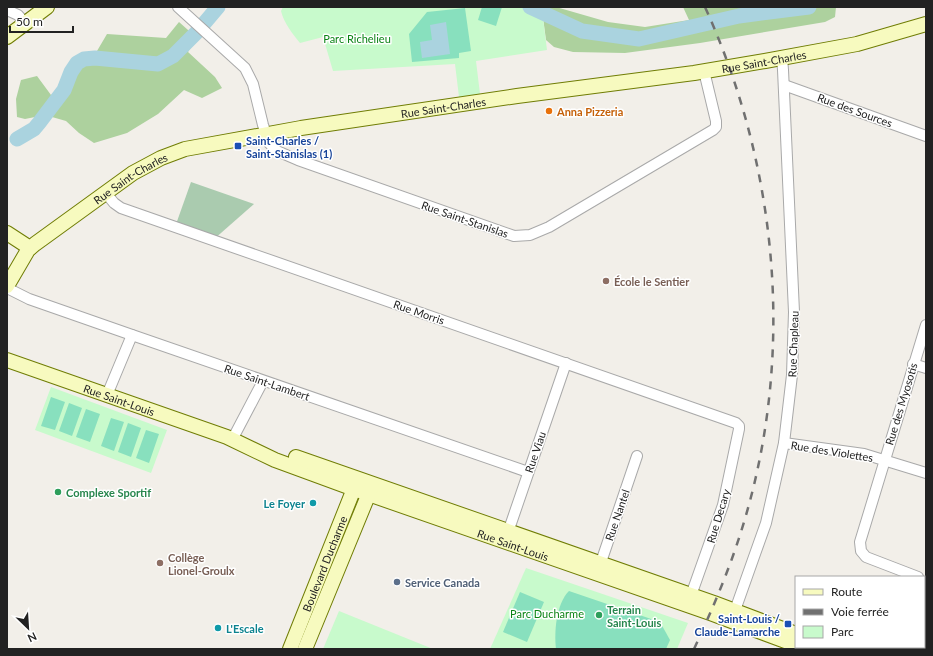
<svg xmlns="http://www.w3.org/2000/svg" width="933" height="656" font-family="Lato,sans-serif">
<style>
.forest{fill:#add19e}
.cemetery{fill:#aacbaf}
.park{fill:#c8facc}
.pitch{fill:#88e0be}
.water{fill:#aad3df}
.lines{fill:none;stroke-linecap:round;stroke-linejoin:round}
.river{stroke:#aad3df;stroke-width:15}
.street-casing{stroke:#a9a9a9;stroke-width:12}
.secondary-casing{stroke:#707d05;stroke-width:16}
.street{stroke:#fff;stroke-width:10}
.secondary{stroke:#f7fabf;stroke-width:14}
.rail{stroke:#707070;stroke-width:2.5;stroke-dasharray:8 8;stroke-linecap:butt}
.food-dot{fill:#e8710a;stroke:#fff;stroke-width:1.5}
.transit-dot{fill:#1a4fb4;stroke:#fff;stroke-width:1.5}
.education-dot{fill:#8d6e63;stroke:#fff;stroke-width:1.5}
.leisure-dot{fill:#2e9e5b;stroke:#fff;stroke-width:1.5}
.culture-dot{fill:#0f9aa8;stroke:#fff;stroke-width:1.5}
.service-dot{fill:#5c6f8a;stroke:#fff;stroke-width:1.5}
.labels{text-anchor:middle;dominant-baseline:central;stroke-width:3;stroke-linejoin:round;paint-order:stroke}
.park-label{font-size:11px;fill:#0c8416;stroke:#fff}
.street-label{font-size:11px;fill:#222;stroke:#fff}
.food-label{font-size:11px;font-weight:bold;fill:#c56008;stroke:#fff;text-anchor:start}
.transit-label{font-size:11px;font-weight:bold;fill:#164399;stroke:#fff;text-anchor:start}
.education-label{font-size:11px;font-weight:bold;fill:#785e54;stroke:#fff;text-anchor:start}
.leisure-label{font-size:11px;font-weight:bold;fill:#27864d;stroke:#fff;text-anchor:start}
.culture-label{font-size:11px;font-weight:bold;fill:#0d838f;stroke:#fff;text-anchor:end}
.service-label{font-size:11px;font-weight:bold;fill:#4e5e75;stroke:#fff;text-anchor:start}
</style>
<rect width="100%" height="100%" fill="#f2efe9"/>
<!-- forest -->
<g class="forest">
<path d="M545 7H556L608 22 645 27 689 20 683 7H836L835 17 825 22 700 43 625 53 573 52 554 47 546 40 542 10Z"/>
<path d="M179 22 197 38 188 52 215 77 222 88 202 98 184 90 158 114 127 133 94 143 79 133 66 121 45 115 25 119 17 117 16 99 21 80 37 76 51 95 72 83 68 67 80 57 97 51 107 34 166 38Z"/>
</g>
<!-- cemetery -->
<path class="cemetery" d="M191 182 254 204 213 240 175 227Z"/>
<!-- park -->
<g class="park">
<path d="M283 7H536L542 10 547 50 476 61 480 94 459 97 455 64 333 71 323 37 300 43C292 33 284 23 281 11Z"/>
<path d="M51 387 167 430 151 473 35 430Z"/>
<path d="M526 568 688 623 677 649H490Z"/>
<path d="M339 611 433 649H323Z"/>
</g>
<!-- pitch -->
<g class="pitch">
<path d="M482 7H502L496 26 478 20Z"/>
<path d="M465 8 471 51 459 53V58L412 62 409 34 427 12Z"/>
<path d="M51 397 65 402 55 430 41 426Z"/>
<path d="M69 403 82 408 72 436 59 431Z"/>
<path d="M86 409 100 414 90 442 76 437Z"/>
<path d="M111 418 124 422 114 451 101 446Z"/>
<path d="M128 423 141 428 131 457 118 452Z"/>
<path d="M146 430 159 434 149 463 136 458Z"/>
<path d="M569 591 660 622 670 640 666 649H556C554 632 556 604 569 591Z"/>
<path d="M520 592 544 602 527 642 503 632Z"/>
</g>
<!-- water -->
<path class="water" d="M446 22 450 54 422 58 420 42 432 40 430 25Z"/>
<g class="lines">
<!-- river -->
<g class="river">
<path d="M530 7 582 31 639 39 739 16 809 7"/>
<path d="M17 139 34 129 39 123 64 90 71 72 77 63 84 59 95 58 158 64 173 56 196 33 218 7"/>
</g>
<!-- street casing -->
<g class="street-casing">
<g id="street">
<path d="M178 7 245 68 253 84 263 125 269 143 277 151 298 160 514 236 530 235 549 227 713 130 716 127V121L704 71"/>
<path d="M7 10 18 15 25 23"/>
<path d="M784 85 926 136"/>
<path d="M105 192 114 203 121 208 736 423 739 426V429L723 505 689 601"/>
<path d="M7 288 29 299 132 335 528 472"/>
<path d="M913 364 926 368"/>
<path d="M107 395 132 335"/>
<path d="M232 440 263 381"/>
<path d="M784 443 864 454 926 473"/>
<path d="M506 538 566 363"/>
<path d="M599 568 637 456"/>
<path d="M918 577 866 557 861 551 860 542 926 325"/>
<path d="M733 616 766 523 784 443 792 375 794 312 783 70 782 58"/>
<path d="M805 649 806 647"/>
</g>
</g>
<!-- secondary casing -->
<g class="secondary-casing">
<g id="secondary">
<path d="M7 37 47 7"/>
<path d="M7 233 30 248"/>
<path id="s1" d="M7 286 28 250 35 244 133 173 161 158 185 149 301 128 517 96 694 73 765 61 857 44 926 24"/>
<path id="s2" d="M7 360 227 437 275 460 354 489 710 613 796 645"/>
<path d="M296 457 714 603 796 634"/>
<path d="M831 647 836 649"/>
<path id="s3" d="M290 649 357 481"/>
<path d="M305 649 372 486"/>
</g>
</g>
<!-- street -->
<use href="#street" class="street"/>
<!-- secondary -->
<use href="#secondary" class="secondary"/>
<!-- rail -->
<path class="rail" d="M694 649C713 608 731 566 744 522 795 352 778 168 705 7"/>
</g>
<!-- markers -->
<circle class="food-dot" cx="549" cy="111" r="4"/>
<g class="transit-dot">
<rect x="234" y="142" width="8" height="8" rx="2"/>
<rect x="784" y="620" width="8" height="8" rx="2"/>
</g>
<g class="education-dot">
<circle cx="606" cy="281" r="4"/>
<circle cx="160" cy="563" r="4"/>
</g>
<g class="leisure-dot">
<circle cx="58" cy="492" r="4"/>
<circle cx="599" cy="615" r="4"/>
</g>
<g class="culture-dot">
<circle cx="313" cy="503" r="4"/>
<circle cx="218" cy="628" r="4"/>
</g>
<circle class="service-dot" cx="397" cy="582" r="4"/>
<g class="labels">
<!-- park labels -->
<g class="park-label">
<text x="357" y="38">Parc Richelieu</text>
<text x="547" y="613">Parc Ducharme</text>
</g>
<!-- street labels -->
<g class="street-label">
<text stroke="none"><textPath href="#s1" startOffset="815">Rue Saint-Charles</textPath></text>
<text stroke="none"><textPath href="#s1" startOffset="491">Rue Saint-Charles</textPath></text>
<text transform="translate(855 110) rotate(20)">Rue des Sources</text>
<text stroke="none"><textPath href="#s1" startOffset="167">Rue Saint-Charles</textPath></text>
<text transform="translate(465 219) rotate(19)">Rue Saint-Stanislas</text>
<text transform="translate(419 312) rotate(19)">Rue Morris</text>
<text transform="translate(793 344) rotate(-88)">Rue Chapleau</text>
<text transform="translate(267 382) rotate(19)">Rue Saint-Lambert</text>
<text stroke="none"><textPath href="#s2" startOffset="119">Rue Saint-Louis</textPath></text>
<text transform="translate(901 404) rotate(-73)">Rue des Myosotis</text>
<text transform="translate(832 451) rotate(9)">Rue des Violettes</text>
<text transform="translate(535 452) rotate(-71)">Rue Viau</text>
<text transform="translate(617 515) rotate(-71)">Rue Nantel</text>
<text transform="translate(718 516) rotate(-73)">Rue Decary</text>
<text stroke="none"><textPath href="#s2" startOffset="539">Rue Saint-Louis</textPath></text>
<text stroke="none"><textPath href="#s3" startOffset="92">Boulevard Ducharme</textPath></text>
</g>
<!-- food labels -->
<g class="food-label">
<text x="557" y="111">Anna Pizzeria</text>
</g>
<!-- transit labels -->
<g class="transit-label">
<text x="246" y="140">Saint-Charles /<tspan x="246" dy="13">Saint-Stanislas (1)</tspan></text>
<text x="780" y="618" text-anchor="end">Saint-Louis /<tspan x="780" dy="13">Claude-Lamarche</tspan></text>
</g>
<!-- education labels -->
<g class="education-label">
<text x="614" y="281">École le Sentier</text>
<text x="168" y="557">Collège<tspan x="168" dy="13">Lionel-Groulx</tspan></text>
</g>
<!-- leisure labels -->
<g class="leisure-label">
<text x="66" y="492">Complexe Sportif</text>
<text x="607" y="609">Terrain<tspan x="607" dy="13">Saint-Louis</tspan></text>
</g>
<!-- culture labels -->
<g class="culture-label">
<text x="305" y="503">Le Foyer</text>
<text x="226" y="628" text-anchor="start">L'Escale</text>
</g>
<!-- service labels -->
<g class="service-label">
<text x="405" y="582">Service Canada</text>
</g>
</g>
<!-- border -->
<rect width="933" height="656" fill="none" stroke="#222222" stroke-width="16"/>
<!-- legend -->
<rect x="795" y="576" width="130" height="72" fill="#ffffff" stroke="#a7a7a7"/>
<rect x="803" y="589" width="20" height="6" fill="#f7fabf" stroke="#a7a7a7"/>
<text x="831" y="596" font-size="12" fill="#222222">Route</text>
<rect x="803" y="609" width="20" height="6" fill="#707070" stroke="#a7a7a7"/>
<text x="831" y="616" font-size="12" fill="#222222">Voie ferrée</text>
<rect x="803" y="626" width="20" height="12" fill="#c8facc" stroke="#a7a7a7"/>
<text x="831" y="636" font-size="12" fill="#222222">Parc</text>
<!-- north arrow -->
<g transform="translate(28 628) rotate(155)" stroke="#ffffff" stroke-width="3" paint-order="stroke">
<path d="M0-3L7 15L0 10L-7 15Z" fill="#222222"/>
<text y="-6" font-size="11" font-weight="bold" text-anchor="middle" fill="#222222">N</text>
</g>
<!-- scale -->
<path d="M10 26v6h63v-6" fill="none" stroke="#222222" stroke-width="2"/>
<text x="16" y="26" font-size="12" fill="#222222" stroke="#ffffff" stroke-width="3" paint-order="stroke">50 m</text>
</svg>
